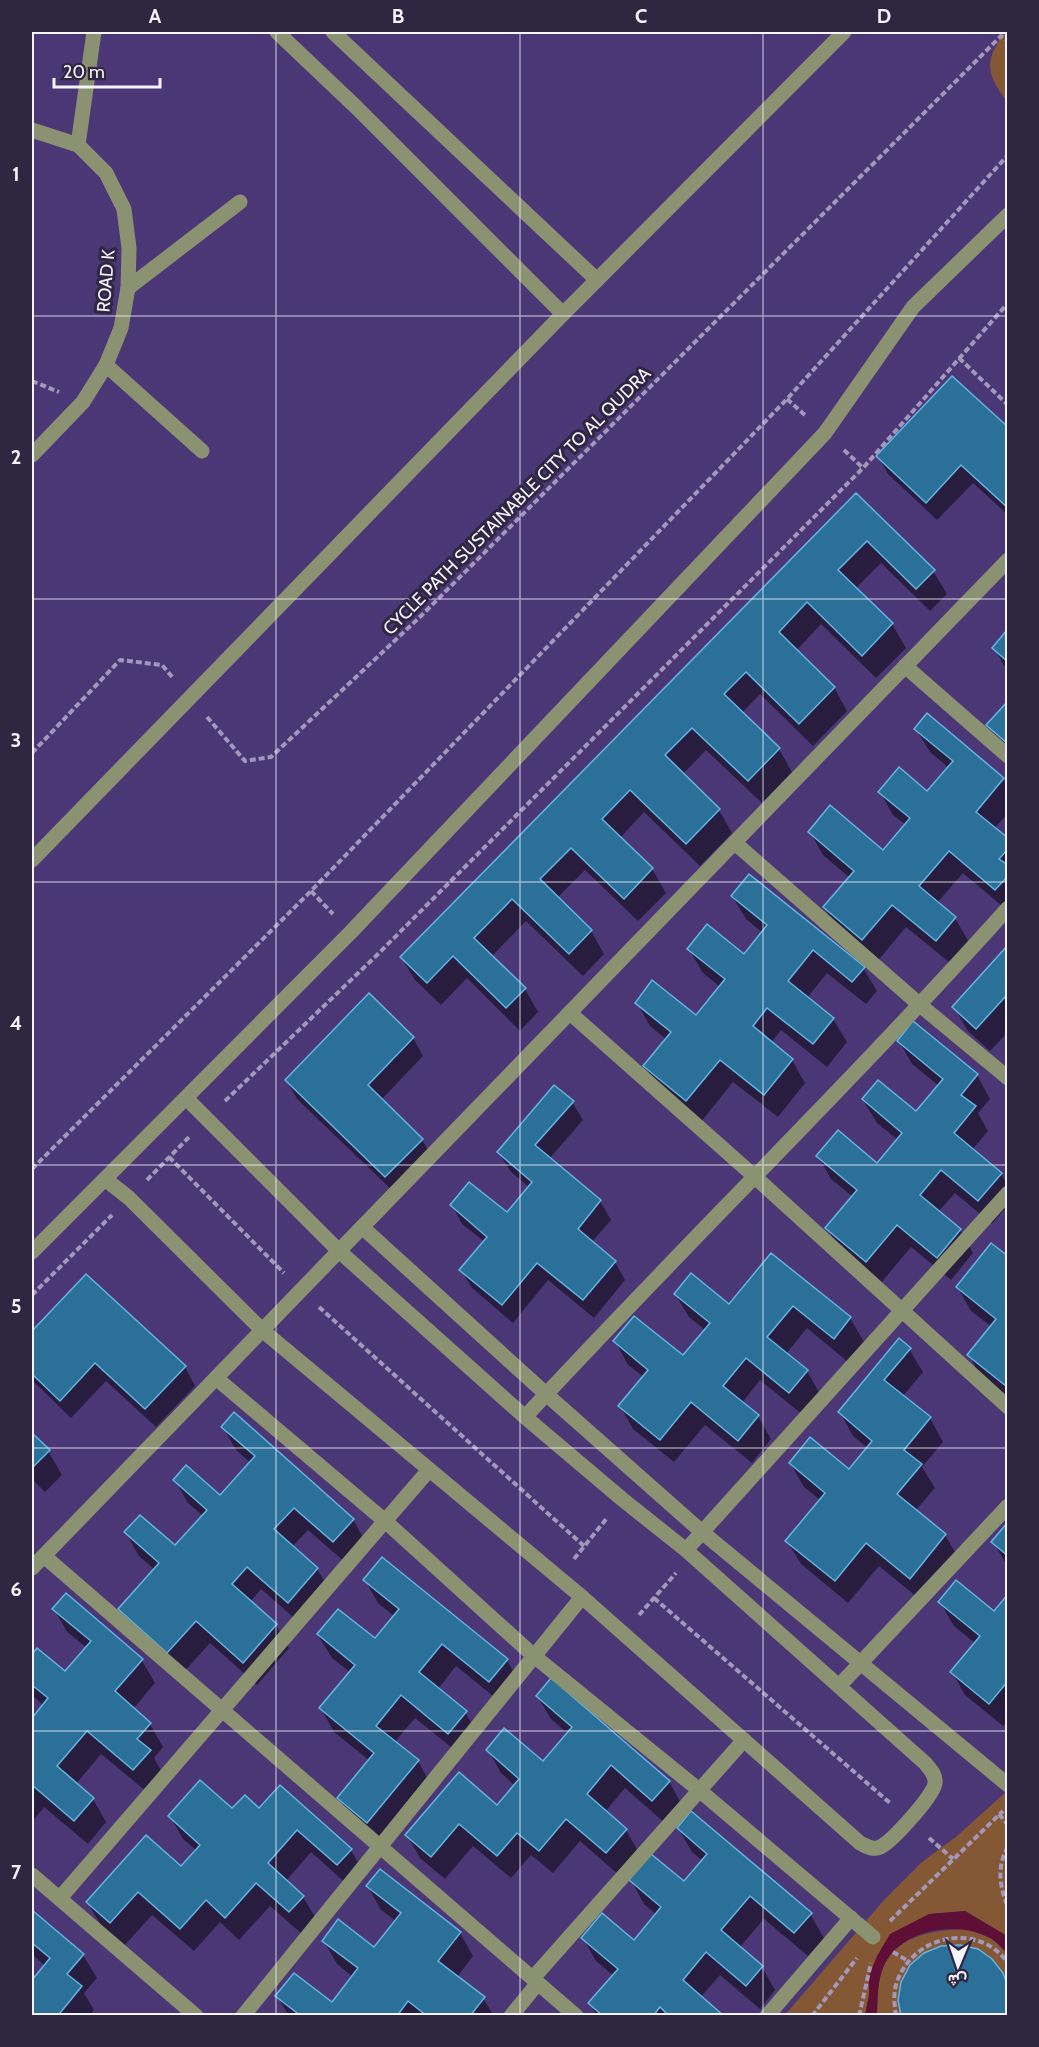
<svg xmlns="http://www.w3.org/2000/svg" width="1039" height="2047" font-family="Cabin,Vazirmatn,sans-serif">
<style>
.green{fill:#845735}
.water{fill:#5f0f35}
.shadow{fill:#0007}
.building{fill:#2a7098;stroke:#65b4e4;stroke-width:1.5}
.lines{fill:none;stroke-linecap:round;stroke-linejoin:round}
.path{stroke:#a398ba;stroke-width:4;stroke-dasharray:6 3;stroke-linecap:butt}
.minor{stroke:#8b9272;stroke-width:15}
.grid{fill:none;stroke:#f6f4fb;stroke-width:1.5;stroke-opacity:0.55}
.labels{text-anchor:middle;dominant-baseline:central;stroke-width:6;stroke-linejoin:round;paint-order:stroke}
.street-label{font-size:18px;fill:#f6f4fb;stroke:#2f2642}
.neatline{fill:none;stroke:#f6f4fb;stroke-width:2}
.grid-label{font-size:20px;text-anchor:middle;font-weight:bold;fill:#f6f4fb}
</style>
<rect width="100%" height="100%" fill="#4c3776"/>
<!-- green -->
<g class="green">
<path d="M1005 32H1008V96L1005 99C985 71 985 60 1005 32Z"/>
<path d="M1007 1791V1936L965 1911 929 1914 869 1976V1995L865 2015 784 2016 885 1899 922 1862 957 1836Z"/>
<path d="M966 1929 991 1938 1007 1953V1986C984 1916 886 1941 901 2015L877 2016C878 2002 877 1986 881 1973 892 1936 932 1930 966 1929Z"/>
</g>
<!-- water -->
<path class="water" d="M965 1911 1007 1936V1953C1002 1948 996 1941 990 1938 960 1921 909 1928 889 1957 877 1973 878 1996 877 2015H865L869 1995V1976L877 1956 890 1934 929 1914Z"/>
<!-- shadow -->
<g class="shadow">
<path d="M1008 429V515L973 483 937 520 888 474 878 456Z"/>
<path d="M856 495 933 571 947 594 930 611 881 563 855 589 892 624 906 648 876 678 821 624 796 651 834 687 847 711 813 746 760 694 742 713 779 749 792 772 762 803 706 750 683 774 719 810 732 833 700 866 644 812 620 838 652 869 666 893 638 921 585 870 557 898 591 931 604 954 583 976 526 921 491 957 525 989 538 1012 520 1031 467 978 441 1005 415 980 401 957Z"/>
<path d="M1008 633V672L994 648Z"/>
<path d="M1008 703V754L1001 748 988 725Z"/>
<path d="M928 716 1003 779 1008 787V813L994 829 1008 840V911L963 873 937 903 955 918 969 942 950 963 906 927 876 963 838 931 825 908 850 878 823 855 810 832 883 852 906 825 893 815 880 792 927 793 949 768 930 752 916 729Z"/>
<path d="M732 896 863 968 877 991 866 1004 827 973 807 998 833 1019 847 1042 827 1067 781 1030 771 1043 792 1060 805 1083 778 1117 733 1082 700 1123 659 1090 645 1066 667 1040 650 1026 637 1003 696 1017 720 987 702 972 689 949 744 956 763 933 746 919Z"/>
<path d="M1008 947V1032L990 1051 968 1031 954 1007Z"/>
<path d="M413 1038 423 1056 381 1100 422 1140 433 1158 397 1195 297 1099 287 1081Z"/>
<path d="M899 1041 977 1075 990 1099 978 1113 988 1131 972 1150 1001 1174 1008 1186V1205L992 1224 955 1193 938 1212 960 1230 973 1253 951 1280 911 1247 880 1284 840 1251 827 1228 853 1197 831 1179 818 1156 877 1165 898 1140 877 1123 863 1100 916 1113 939 1086 912 1064Z"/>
<path d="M572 1102 583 1120 549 1159 600 1201 611 1220 592 1242 615 1262 625 1280 594 1318 548 1280 513 1323 472 1288 461 1270 485 1242 462 1224 452 1205 507 1215 530 1188 510 1171 499 1153Z"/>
<path d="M771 1255 850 1318 864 1342 848 1362 807 1328 786 1354 807 1371 820 1394 803 1415 760 1380 742 1403 758 1416 771 1439 752 1463 705 1425 674 1462 633 1429 620 1406 644 1377 628 1365 615 1341 683 1357 705 1330 689 1317 675 1294 729 1306Z"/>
<path d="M1008 1258V1399L982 1379 969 1355 992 1327 971 1311 958 1288Z"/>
<path d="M86 1276 185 1367 195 1386 156 1427 106 1381 71 1418 32 1380V1334Z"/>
<path d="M909 1349 923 1372 903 1396 930 1418 943 1442 922 1467 935 1488 915 1511 945 1535 959 1559 923 1602 879 1566 848 1603 801 1564 787 1541 820 1500 804 1487 790 1463 849 1472 868 1448 853 1436 840 1412Z"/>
<path d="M223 1427 353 1519 366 1543 347 1564 308 1530 292 1547 317 1569 331 1592 302 1625 261 1589 250 1602 276 1625 289 1648 257 1685 210 1643 181 1675 133 1633 120 1609 155 1570 139 1556 126 1533 175 1547 203 1516 188 1503 175 1480 220 1498 251 1463 236 1450Z"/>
<path d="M32 1435 48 1451 62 1475 45 1492 32 1479Z"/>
<path d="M1008 1525V1567L993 1542Z"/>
<path d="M365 1580 507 1660 520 1684 503 1704 456 1666 438 1689 465 1712 479 1736 462 1756 415 1718 394 1743 418 1761 431 1785 381 1846 352 1821 339 1798 370 1761 334 1732 321 1709 351 1673 332 1658 318 1635 375 1640 395 1617 378 1603Z"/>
<path d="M1008 1597V1721L1003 1726 965 1695 952 1672 976 1644 954 1626 940 1602 994 1613Z"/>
<path d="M54 1609 141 1659 155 1683 133 1709 150 1724 163 1747 154 1758 163 1774 147 1792 101 1754 76 1784 93 1799 106 1822 88 1844 44 1807 32 1822V1720L44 1706 32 1695V1656L37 1650 65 1673 87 1648 67 1632Z"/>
<path d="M537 1696 669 1781 682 1805 666 1824 625 1788 605 1812 626 1830 639 1853 620 1876 580 1841 553 1873 531 1855 511 1878 473 1846 445 1879 420 1858 407 1835 497 1807 515 1786 501 1773 488 1750 543 1763 568 1734 551 1719Z"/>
<path d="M259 1810 351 1850 364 1874 351 1888 311 1852 286 1881 303 1897 317 1920 303 1935 270 1906 239 1940 220 1922 194 1951 152 1915 124 1946 101 1925 87 1902 181 1869 197 1851 183 1839 170 1816Z"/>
<path d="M678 1828 810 1914 824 1938 808 1956 764 1919 739 1948 762 1967 775 1990 760 2009 720 1975 701 1997 722 2016H597L590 2003 614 1976 596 1961 583 1938 634 1942 657 1915 644 1904 631 1880 684 1883 703 1861 692 1852Z"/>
<path d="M368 1887 460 1933 473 1956 457 1977 483 1998 494 2016H289L277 1996 332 2004 353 1977 337 1964 324 1941 374 1949 396 1921 381 1910Z"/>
<path d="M32 1912 83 1955 97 1978 84 1993 94 2010 90 2016H32V1982L45 1966 32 1954Z"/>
</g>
<!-- building -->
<g class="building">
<path d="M952 376 1008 427V508L961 465 926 503 876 456Z"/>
<path d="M856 493 935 570 916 589 867 541 838 570 893 623 862 656 807 602 779 632 835 687 799 724 746 672 724 694 780 748 748 781 692 728 665 755 720 809 686 844 630 790 602 819 653 868 624 899 571 848 540 879 592 930 569 954 512 899 474 938 526 988 506 1008 453 956 427 983 400 957Z"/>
<path d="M1007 630H1008V662L992 648Z"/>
<path d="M1008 701V744L986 725Z"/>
<path d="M927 713 1004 778 976 812 1008 838V849L999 859 1008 865V876L995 890 949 851 919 886 956 917 936 941 892 905 862 940 823 907 854 871 808 832 830 805 883 850 910 818 878 792 899 767 927 791 953 761 914 729Z"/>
<path d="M749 874 865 967 852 982 813 950 788 981 834 1018 813 1044 767 1008 753 1026 793 1059 764 1095 720 1060 686 1101 643 1066 671 1032 635 1003 652 980 696 1015 725 979 687 949 707 924 744 954 767 925 731 896Z"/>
<path d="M1008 945V1000L1005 997 976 1029 952 1007Z"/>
<path d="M369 993 414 1037 368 1085 423 1139 385 1177 285 1080Z"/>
<path d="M913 1021 978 1074 961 1095 976 1106 954 1133 1002 1173 978 1201 941 1170 920 1195 961 1229 937 1258 897 1225 866 1262 825 1228 857 1190 816 1156 838 1130 877 1163 902 1133 862 1099 878 1080 916 1111 943 1079 897 1041Z"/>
<path d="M554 1085 574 1101 535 1145 601 1200 578 1229 616 1261 583 1300 537 1263 502 1305 459 1270 487 1237 450 1205 469 1182 507 1212 532 1182 497 1152Z"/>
<path d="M991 1243 1008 1256V1384L1006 1386 967 1355 996 1319 956 1287Z"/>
<path d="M771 1253 851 1317 834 1339 793 1306 767 1337 808 1370 789 1393 746 1358 723 1386 759 1415 738 1441 691 1402 660 1440 618 1406 648 1370 613 1341 634 1316 683 1355 710 1323 674 1294 691 1273 729 1304Z"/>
<path d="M86 1274 186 1366 145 1409 95 1363 60 1401 32 1374V1331Z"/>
<path d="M899 1338 911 1348 884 1380 931 1417 904 1450 922 1464 897 1494 946 1534 910 1579 866 1543 835 1581 785 1541 825 1493 789 1463 810 1437 849 1469 872 1441 838 1412Z"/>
<path d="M234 1412 354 1519 333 1542 294 1508 274 1529 318 1568 288 1603 247 1567 232 1584 277 1624 243 1663 196 1621 167 1653 118 1609 159 1563 124 1532 140 1515 175 1545 207 1510 173 1480 186 1465 220 1495 255 1456 221 1427Z"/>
<path d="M32 1433 50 1450 32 1468Z"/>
<path d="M1008 1522V1556L991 1542Z"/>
<path d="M382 1557 508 1659 489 1682 442 1644 419 1672 467 1711 448 1734 401 1695 376 1726 419 1760 367 1823 337 1798 374 1753 319 1708 355 1665 317 1634 338 1609 375 1638 399 1609 363 1580Z"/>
<path d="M956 1580 994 1611 1008 1594V1681L989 1704 950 1672 980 1636 938 1602Z"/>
<path d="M66 1593 143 1659 115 1691 151 1723 137 1739 151 1750 133 1770 87 1731 57 1766 94 1798 74 1821 32 1785V1718L48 1698 32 1685V1654L37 1648 65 1671 91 1641 52 1609Z"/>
<path d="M551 1678 670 1781 652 1801 611 1765 587 1794 627 1829 606 1853 566 1819 539 1851 517 1833 497 1856 459 1824 431 1857 405 1835 459 1772 497 1805 519 1779 486 1750 504 1728 543 1761 572 1727 536 1696Z"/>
<path d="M200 1780 232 1808 245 1795 259 1808 280 1785 352 1849 337 1865 297 1830 268 1863 304 1896 289 1912 256 1883 225 1918 206 1900 180 1929 138 1892 110 1923 86 1902 146 1835 181 1866 200 1845 168 1816Z"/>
<path d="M691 1811 812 1913 794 1933 750 1896 721 1930 763 1966 746 1986 706 1952 683 1980 724 2016H669L660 2007 653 2016H603L588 2003 618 1969 581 1938 602 1913 634 1940 661 1907 629 1880 651 1854 684 1881 707 1854 677 1828Z"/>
<path d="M380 1869 461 1932 438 1961 485 1997 470 2016H427L408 2001 397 2016H301L275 1996 294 1973 332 2002 358 1968 322 1941 338 1919 374 1947 401 1913 366 1886Z"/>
<path d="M32 1910 84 1954 67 1974 82 1986 60 2013 64 2016H32V1980L50 1958 32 1943Z"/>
<path d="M960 1945 978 1949 992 1959 1003 1973 1008 1986 1007 2016H901L898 2000 901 1982 910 1965 924 1953 941 1946Z"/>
</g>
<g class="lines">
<!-- path -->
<g class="path">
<path d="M959 358 1008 405"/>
<path d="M32 381 59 392"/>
<path d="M787 399 807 417"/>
<path d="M844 450 863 468"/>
<path d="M207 717 245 761 271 757 422 615 1001 36 1008 41"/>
<path d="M32 753 120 660 162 665 174 679"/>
<path d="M311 891 333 914"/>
<path d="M225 1101 377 955 863 468 1008 303"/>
<path d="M169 1157 284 1273"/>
<path d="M32 1169 311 891 787 399 1008 155"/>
<path d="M147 1180 190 1136"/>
<path d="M32 1295 112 1215"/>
<path d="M319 1307 584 1546"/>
<path d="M574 1559 607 1518"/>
<path d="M654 1598 890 1803"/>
<path d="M639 1615 676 1573"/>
<path d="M999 1814 1008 1825"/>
<path d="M929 1838 953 1859"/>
<path d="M1008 1847C996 1867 1000 1888 1008 1907"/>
<path d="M890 1921 1003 1811"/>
<path d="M893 1952 908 1961"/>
<path d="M812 2016 857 1958"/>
<path d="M859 2016 871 1963"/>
<path d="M896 2016C894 2003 893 1990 898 1979 916 1934 979 1922 1008 1963"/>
</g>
<!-- minor -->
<g class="minor">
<path d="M277 32 356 107 563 314"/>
<path d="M333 32 597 280"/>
<path d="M32 130 78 145 106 173 124 209 129 248 128 288 121 328 106 365 83 402 32 455"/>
<path d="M78 145 94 32"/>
<path d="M128 288 240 202"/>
<path d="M106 365 202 451"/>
<path d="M905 666 1008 756"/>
<path d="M735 843 920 1005 1008 1078"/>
<path d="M32 860 563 314 844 32"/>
<path d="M570 1013 754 1176 1008 1407"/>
<path d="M105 1179 129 1198 262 1330 582 1597 860 1843C867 1847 875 1851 882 1846 893 1840 935 1794 935 1783 936 1775 930 1769 925 1763L686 1550 622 1499 525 1417 339 1251 186 1098"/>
<path d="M362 1227 546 1394 702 1532 1008 1785"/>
<path d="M32 1252 350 933 825 433 913 307 1008 215"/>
<path d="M216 1378 385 1521 534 1656 699 1790 873 1937"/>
<path d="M525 1417C684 1245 852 1082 1008 908"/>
<path d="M686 1550 1008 1193"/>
<path d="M44 1556 576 2016"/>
<path d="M32 1568 1008 560"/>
<path d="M839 1686 1008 1506"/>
<path d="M32 1875 196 2016"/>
<path d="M60 1898 429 1470"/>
<path d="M533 1978 744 1740"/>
<path d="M243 2016 582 1597"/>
<path d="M511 2016 538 1983"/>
<path d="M767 2016 851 1918"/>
</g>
</g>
<!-- grid -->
<path class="grid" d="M276 32V2016M520 32V2016M763 32V2016M32 316H1008M32 599H1008M32 882H1008M32 1165H1008M32 1448H1008M32 1731H1008"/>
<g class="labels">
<!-- street labels -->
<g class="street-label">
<text transform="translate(106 281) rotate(-85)">ROAD K</text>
<text transform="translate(517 501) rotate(-45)">CYCLE PATH SUSTAINABLE CITY TO AL QUDRA</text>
</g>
</g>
<!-- border -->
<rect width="1039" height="2047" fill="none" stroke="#2f2642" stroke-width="66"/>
<!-- north arrow -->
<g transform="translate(958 1966) rotate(182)" stroke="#2f2642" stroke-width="4.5" paint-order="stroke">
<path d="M0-4.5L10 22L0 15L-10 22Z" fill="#f6f4fb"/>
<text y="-9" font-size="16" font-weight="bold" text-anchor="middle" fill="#f6f4fb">ش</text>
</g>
<!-- scale -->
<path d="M54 78v9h106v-9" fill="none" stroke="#f6f4fb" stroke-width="3"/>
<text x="63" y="78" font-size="18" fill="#f6f4fb" stroke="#2f2642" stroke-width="4.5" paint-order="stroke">20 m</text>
<rect x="33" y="33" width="973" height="1981" class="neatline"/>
<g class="grid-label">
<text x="155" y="23">A</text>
<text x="398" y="23">B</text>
<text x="641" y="23">C</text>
<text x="884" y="23">D</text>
<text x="16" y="181">1</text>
<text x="16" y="464">2</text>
<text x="16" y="747">3</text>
<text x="16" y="1030">4</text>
<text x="16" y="1313">5</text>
<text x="16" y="1596">6</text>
<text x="16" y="1879">7</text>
</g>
</svg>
